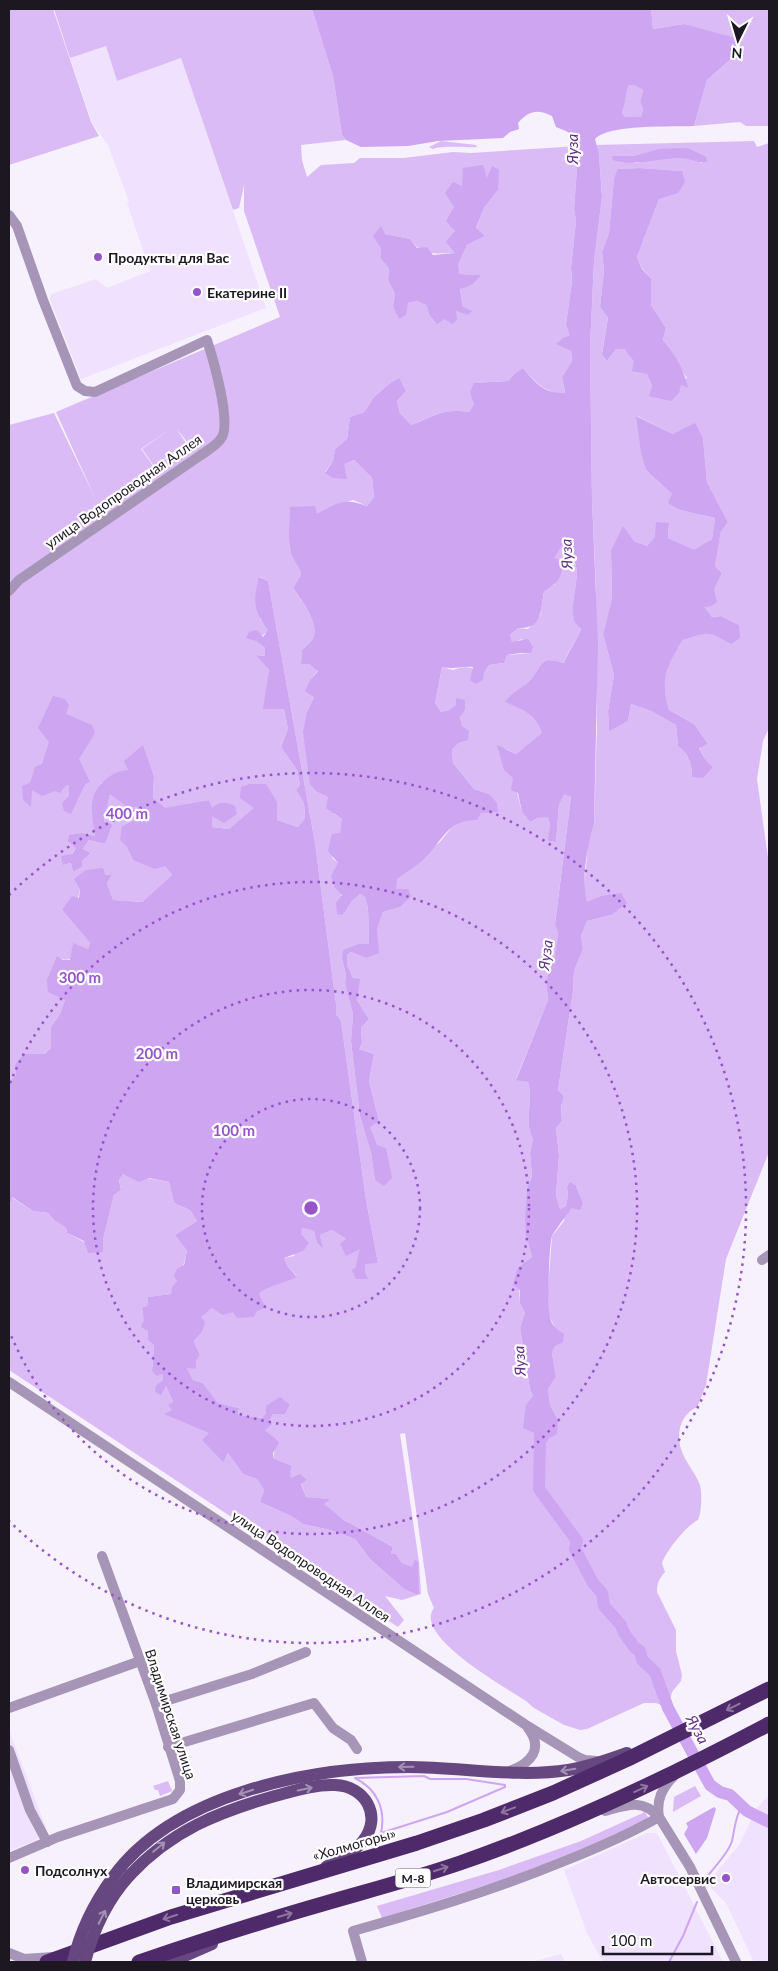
<svg xmlns="http://www.w3.org/2000/svg" width="778" height="1971" font-family="Lato,sans-serif">
<style>
.built{fill:#f0e1ff}
.green{fill:#dabbf6;fill-rule:evenodd}
.water{fill:#cda5f1;fill-rule:evenodd}
.lines{fill:none;stroke-linecap:round;stroke-linejoin:round}
.stream{stroke:#cda5f1;stroke-width:2}
.river{stroke:#cda5f1;stroke-width:12}
.minor{stroke:#a695b6;stroke-width:10}
.major{stroke:#664780;stroke-width:12}
.highway{stroke:#4f2a6b;stroke-width:15}
.major-bridge{stroke:#664780;stroke-width:12}
.oneway{stroke:#8d759f}
.oneway2{stroke:#a391b3}
.ring{fill:none;stroke:#9654c9;stroke-width:2.5;stroke-dasharray:2.5 5}
.poi-dot{fill:#9654c9;stroke:#fff;stroke-width:2}
.labels{text-anchor:middle;dominant-baseline:central;stroke-width:4.5;stroke-linejoin:round;paint-order:stroke}
.shield{fill:#fff;stroke:#615d64;stroke-width:1}
.shield-label{font-size:12px;font-weight:bold;fill:#1d1722}
.poi-label{font-size:14px;font-weight:bold;fill:#1d1722;stroke:#fff;text-anchor:start}
.street-label{font-size:14px;fill:#1d1722;stroke:#fff}
.water-label{font-size:15px;font-style:italic;fill:#612e85;stroke:#fff}
.centre{fill:#9654c9;stroke:#fff;stroke-width:2.5}
.ring-label{font-size:15px;text-anchor:middle;font-weight:bold;fill:#9654c9;stroke:#fff;stroke-width:4.5;stroke-linejoin:round;paint-order:stroke}
</style>
<rect width="100%" height="100%" fill="#f7f1fd"/>
<!-- built -->
<g class="built">
<path d="M106 45 117 81 181 58 266 308 81 379 50 300 51 294 96 279 107 288 150 271 127 203 129 202 108 145 92 123 70 58Z"/>
<path d="M9 1730 47 1830 35 1841 9 1851Z"/>
<path d="M769 1794V1962H754L726 1903 710 1887 713 1876 739 1845 756 1810Z"/>
<path d="M647 1833H655L658 1835 723 1962H603L587 1933 564 1870Z"/>
<path d="M561 1954 565 1962H531Z"/>
</g>
<!-- green -->
<g class="green">
<path d="M9 9H53L91 122 99 136 9 165Z"/>
<path d="M54 9H312L333 76 342 135 346 140 301 145 302 160 307 177 321 165 354 163 360 158H404L453 152 471 153 579 146 572 157 577 169 574 209 576 221 571 268 572 281 566 324 571 336 557 344 571 351 572 361 562 377 565 394C544 393 537 383 523 368L515 373 508 381 474 383V404L469 412C445 408 432 416 411 425L400 413 397 401 406 391 398 379 390 383 374 397 364 412 350 417 347 439 335 449 333 461 325 472 346 474 343 464 354 460 372 478 374 497 367 506 353 500 330 508 317 515 291 507C290 521 287 539 291 553 294 561 300 566 301 575L293 588C301 601 320 622 313 638 311 643 306 646 302 650L301 664H309L318 670 311 679 314 697 307 712 317 792 328 797 334 814 343 819 340 833 332 858 338 863 343 915 352 901 360 894 365 897 368 908 369 944H359L342 959 346 975 345 984 353 1014 351 1041 360 1116 371 1153 375 1180 377 1146 369 1126 379 1121 369 1081 374 1054 359 1049 362 1043 361 1028 369 1019 357 1000 353 978 347 965V955L351 952 366 958 383 912 400 907 396 889V879L440 842 451 828 463 820H477L489 794 474 789 453 763 452 750C461 740 463 729 460 716L465 710 457 705 449 710 441 712 435 703 442 667 453 670C466 665 473 667 484 673L489 665 504 663 507 655 531 653 522 639 512 643 510 635 518 628 528 629 540 616 544 592 555 584 553 558 563 545C594 571 559 603 581 629 576 642 568 650 564 663L551 660C539 669 534 677 524 686 517 692 511 694 506 701 524 711 534 712 543 733L516 754 506 749 522 812 530 822 538 818 548 816 550 824 549 841 556 842 559 805 564 793 571 797 555 923 558 933 554 959 546 980 548 1000 516 1079 528 1082C534 1101 523 1121 533 1139L530 1153 532 1176 527 1188 526 1236 532 1257 518 1267 520 1303 525 1313 520 1328 530 1389 533 1396 536 1444 558 1420 550 1405 548 1389 556 1377 552 1353 555 1346V1328L549 1315 548 1290 552 1236 564 1221 565 1214 572 1208 583 1203 576 1186 567 1187 568 1195 566 1206 560 1209 556 1195 559 1156 556 1128 562 1121 561 1107 564 1096 558 1090 573 991 574 971 583 949 581 936 587 921 611 915 601 896 587 903 584 888 588 846 594 824 597 726 596 588 592 500 590 347 594 261 602 197 599 155 595 145 754 141 757 147 769 143V728L763 741 757 779 769 865V1152L726 1259 706 1385 697 1407C679 1415 675 1437 683 1454 687 1464 696 1474 700 1485 702 1495 702 1511 698 1520 686 1526 667 1550 662 1563L665 1572C659 1579 657 1583 657 1592L676 1630V1651L682 1675 681 1681 672 1692 668 1708 656 1703H644L587 1729 580 1730 564 1725 534 1708 526 1701C507 1688 412 1636 434 1608L428 1594 405 1433 400 1434 419 1562 421 1594 402 1600 385 1596 404 1620 398 1627 9 1370V1201L11 1202V1197L33 1211 48 1213 54 1220 66 1228 67 1233 103 1252V1240L114 1195 121 1190 119 1179 123 1174 169 1182 174 1203 190 1210 197 1221 175 1235 187 1251C185 1260 182 1270 178 1279 175 1285 172 1287 171 1294L148 1297 147 1306 142 1309 148 1331 154 1345 152 1371 162 1373 163 1380 156 1385 166 1386 173 1402V1410L165 1414 210 1433 203 1440 223 1461 228 1453 243 1474 257 1479 264 1490 260 1502 291 1516 303 1524 330 1530 355 1539 370 1559 404 1589 415 1594V1560L412 1568 402 1563 396 1554H391L393 1547 344 1520 323 1504 329 1499 306 1497 301 1483 307 1480 291 1478 289 1471 292 1466 273 1458 277 1440 269 1436 264 1430 273 1424 269 1421 273 1413 285 1414 290 1405 266 1413 262 1418 238 1415 239 1408 218 1403 203 1383 193 1380 186 1367 196 1369 195 1360 200 1355 194 1341 202 1332 200 1317 212 1308 259 1294C264 1287 286 1282 297 1276L288 1267 284 1258 294 1256 302 1228 314 1231 317 1243 322 1248 320 1235 332 1230 361 1249 355 1268 365 1272V1263H378L366 1200 341 1021 336 1014V1004L315 843 268 581 260 577V619L269 630 256 641 265 648V656L257 655 269 670 264 709H284L288 729 281 747 297 770 300 785 296 790 304 803 305 818 298 827 277 820V802L255 808 229 829 212 827 211 808 209 800 165 809 153 798 154 776 143 746 125 761 128 770 101 783 95 836 83 833 76 848 63 865 71 863 73 872 82 867V861L91 853 83 849 89 840 105 844 113 824 104 821 110 793 127 807 137 806 138 818 122 826 126 846 133 860 165 866 172 875 142 902 113 900 107 883 112 875H105L80 889 78 898 62 910 90 943 88 949C78 955 69 964 58 957L65 1000 60 1014 51 1027V1048L16 1075 9 1083V425L54 413 96 500 56 412 280 317 244 211V185L239 208 233 210 181 58 117 81 106 46 70 58ZM613 156 706 157 702 163 684 157 664 158 636 163ZM640 168 682 171 659 199 637 257 642 268 651 278V305L666 328 663 340C674 352 678 365 687 378L680 384 650 396 652 386 647 374 624 349H616L607 361 602 353 608 318 600 307 604 270 602 252 609 233 614 178 619 169ZM487 178 498 190 484 208 476 229 485 236 467 245 458 265V274L480 275 472 285 460 288 463 307 455 310 429 314 426 305 417 301 393 306 395 294 388 280 389 269 381 259 385 234 410 239C423 257 435 253 455 253L454 207 462 187ZM637 416 673 434 703 438 707 482 728 522 721 530 715 566 722 573 714 590 703 607 712 617 721 616 739 625V638L705 633 683 640C665 668 660 677 669 710L694 724 708 744 699 747 705 759 713 767 692 777C692 764 689 754 678 746L676 725 651 711 631 704 628 721 609 730 608 711 614 675 603 634 612 598 611 550 623 527 634 541 647 546 669 523 668 538 694 551 712 539 715 518 680 510 672 494 646 470ZM175 426 142 449 154 466 186 443 176 428 188 443 154 467 141 449Z"/>
<path d="M651 9H769V126H746L740 122 694 126 707 80 739 52 684 24 653 29Z"/>
<path d="M629 85H634L643 90 640 102 643 109 641 117H625L622 113C626 104 625 95 629 85Z"/>
<path d="M441 141 476 145 477 147C464 148 444 145 433 149L429 147Z"/>
<path d="M168 1781 172 1791 160 1796 158 1790H155L153 1786Z"/>
<path d="M695 1786 701 1796 673 1812 674 1797Z"/>
<path d="M645 1812 648 1817 645 1822 636 1827 512 1877 382 1918 377 1906 499 1870 581 1841Z"/>
</g>
<!-- water -->
<g class="water">
<path d="M312 9H651L653 29 684 24 739 39V52L707 80 694 126C672 127 608 124 595 139L599 155 602 197 594 261 590 347 592 500 598 643 594 824C587 849 581 877 587 902L601 896 621 893 627 903 611 915 587 921 581 936 583 949 574 971 573 991 558 1090 564 1096 561 1107 562 1121 556 1128 559 1156 556 1195 560 1209 566 1206 568 1195 567 1187 570 1182 576 1186 583 1203 580 1210 572 1208C570 1210 554 1232 552 1236 549 1243 547 1309 550 1317 552 1326 556 1329 564 1334L563 1342 555 1346 552 1353 556 1377 548 1389 550 1405 558 1420 557 1434 549 1438 541 1451 536 1444 534 1433 523 1428 526 1405 533 1396 530 1389 520 1328 525 1313 520 1303V1290L513 1285 518 1267 532 1257 526 1236 525 1220 527 1188 532 1176 530 1153 533 1139C523 1121 534 1101 528 1082L516 1080 548 1000 546 980 554 959 558 933 555 924 571 797 564 794 559 805 556 842 548 841 550 824 548 817 538 818 530 822 522 812 518 793 511 790 513 778 504 770 497 745 516 754 542 733C535 713 523 710 505 702 512 691 524 688 532 678 537 673 539 666 544 662 551 658 558 662 564 663 569 650 576 642 581 629 579 627 575 623 574 620 568 594 590 564 562 546L554 558 563 561C562 579 558 582 544 592 540 611 543 629 518 628L510 635 512 642 528 639 533 647 531 653H520L507 655 504 663 489 665 484 673 483 680 476 684 470 680 473 667C460 666 455 670 442 667L435 703 441 712 449 710 456 705V698L465 700V710L460 717 462 726 469 731 468 740 458 743 452 750 453 763 474 789 489 794 497 803 498 812 481 813 477 820C447 820 444 839 425 858 417 866 406 872 397 879L396 889H408L411 896 400 907 383 912 377 929 379 953 366 958 351 952 347 955V965L353 978 360 979 357 1000 369 1019 361 1028 362 1043 359 1049 374 1054 369 1081 379 1121 370 1127 377 1145 386 1148 392 1178 384 1186 375 1180 371 1153 360 1116 351 1041 353 1014 345 984 346 975 342 959 343 950 359 944H369L368 908 365 897 360 894 352 901 343 915 337 914 336 903 342 895 335 888 331 876 338 863 328 851 332 834 340 833 342 819 326 808 328 797 317 792 310 784 303 732 307 712 314 697 305 691 311 679 318 671 309 664H301L302 650C306 646 311 643 313 638 320 623 301 600 293 588L301 575C300 566 293 561 291 553 287 539 290 521 290 507L315 506 317 514C338 503 343 497 367 506L374 497 372 478 354 460 344 464 347 479 333 478 325 473 333 461 335 449 347 439 350 417 364 412 374 397 390 383 399 378 406 391 397 401 400 413 411 425C434 416 443 408 469 412L474 404 470 392 474 383 508 381 515 373 523 368C536 383 544 394 565 393L562 377 572 361 571 351 556 344 563 338 570 336 566 324 572 281 571 268 576 221 574 209 577 169 572 156 579 146V140L566 131 556 127 552 116C538 109 529 110 518 123L519 129 510 132 503 138 438 141 408 146 361 147 346 140 342 135 333 76ZM629 85H634L643 90 640 102 643 109 641 117H625L622 113C626 104 625 95 629 85Z"/>
<path d="M685 148 690 149 706 157 707 162C697 164 689 157 680 158 658 158 634 167 613 160L612 156H635L659 149Z"/>
<path d="M483 165 487 178 492 166 499 170 498 190 484 208 476 228 485 236 467 245 458 265 459 274 481 275 472 285 460 289 463 307 472 311 468 315 456 311 457 320 452 324 445 319 437 324 429 314 426 305 417 301 408 303 406 315 399 319 393 306 395 294 388 280 389 269 381 259V248L373 236 381 226 385 234 410 239 417 248 427 247 433 255 455 253 446 242 455 231 446 221 454 207 445 193 453 182 462 186 463 168Z"/>
<path d="M640 168 682 171 685 182 678 193 659 199 637 257 642 269 651 278V305L666 328 663 340C673 351 686 373 688 388L681 385 679 393 671 401 649 396 652 386 647 374 632 371 634 361 624 349H616L607 361 602 354 608 318 600 307 604 270 602 252 609 233 614 178 618 169Z"/>
<path d="M636 416 673 434 695 423 703 438 707 482 728 522 721 531 715 566 722 573 714 590 717 602 711 606 704 607 712 617 721 616 739 625 740 638 731 644C707 630 709 632 683 640 666 667 660 678 669 710L694 724 708 744 699 748 705 759 713 767 703 778 692 777C692 764 689 754 678 746L676 725 651 711 631 704 628 721 609 731 608 711 614 675 603 634 612 598 611 550 623 526 634 541 647 546 655 537 656 522 669 523 668 538 694 550 712 539 715 518 680 510 668 503 672 494 646 470 641 452Z"/>
<path d="M259 577 268 581 315 843 336 1004V1014L341 1021 366 1200 378 1263 365 1264V1272L368 1279H356L352 1270 355 1268 360 1249 346 1256 340 1244 346 1239 332 1230 320 1235 323 1249 317 1243 314 1231 302 1228 301 1234 309 1243 303 1251 284 1258 288 1267 297 1277C287 1282 265 1287 259 1294L265 1307 256 1312 254 1317 237 1318 233 1312 223 1315 212 1308 201 1317 205 1322 202 1332 194 1341 200 1355 196 1360V1369L187 1368 193 1380 203 1383 218 1403 239 1408 238 1415 262 1418 266 1413V1406L280 1397 290 1405 285 1414H273L269 1421 273 1424 265 1430C269 1435 276 1437 279 1443L273 1453V1458L292 1466 290 1471 291 1478 300 1474 307 1480 301 1484 306 1497 330 1499 324 1504 344 1520 393 1547 391 1554H396L402 1563 412 1567 415 1559 418 1563 419 1594H415L404 1589 370 1559 355 1539 330 1530 303 1524 291 1516 260 1502 264 1490 257 1479 243 1474 228 1453 223 1462 202 1440 209 1433 164 1414 172 1410 168 1405 173 1402 166 1386 161 1395 155 1392 156 1385 163 1380 162 1374 157 1376 152 1371 154 1345 148 1340V1331L141 1327 144 1320 142 1308 147 1306 148 1297 171 1294 172 1287 177 1281 174 1276 177 1269 184 1265 187 1251 175 1235 197 1221 190 1210 174 1203 169 1182 149 1178 139 1182 123 1174 119 1180 121 1190 114 1195 103 1240V1252L88 1253 84 1241 67 1233 66 1228 54 1220 48 1213 33 1211 12 1197 11 1202 9 1201V1083L16 1075 15 1065 24 1054H44L51 1048V1027L60 1014 65 1000 48 992 47 980 57 956 63 960H70L73 943 88 949 90 943 62 910 72 896 79 898 80 889 74 879 86 870 103 868 105 875H112L107 883 113 900 142 902 172 875 165 866 155 869 133 860 126 846 120 840 122 826 138 818 137 807H127L110 794 104 821 113 824 105 844 89 840 83 849 91 853 82 861V867L73 872 71 863 63 865 61 856 72 854 76 848 68 841 69 835 83 833 95 836C94 826 91 813 92 803 95 785 111 771 128 770L124 761 143 745 154 776 153 798 165 808 209 800 212 808C220 801 226 802 235 806L237 814 224 823 212 816V827L229 829 254 808 240 798 241 787 250 784H266L277 802V820L298 827 305 818 304 803 296 790 300 785 297 770 281 747 288 729 284 709H263L269 670 256 655 265 656V648L256 641 246 638 249 632 257 630 263 637 268 630C253 610 253 601 259 577Z"/>
<path d="M53 696 65 699 69 705 66 714 92 725 95 733 79 759 90 782 85 784 71 814 64 811 62 803 69 796V785H66L60 793 55 791 42 796 32 790 31 807 23 800 22 786 30 783 35 767 42 764 49 742 38 728Z"/>
<path d="M714 1807 716 1809 707 1838 696 1854 684 1834 688 1827 686 1823Z"/>
</g>
<g class="lines">
<!-- stream -->
<g class="stream">
<path d="M424 1776 430 1779H466L505 1785V1787L447 1812 381 1833C386 1809 377 1789 355 1778Z"/>
<path d="M706 1878C715 1866 728 1854 732 1841 735 1828 735 1817 742 1806"/>
<path d="M669 1962 683 1936 697 1902"/>
</g>
<!-- river -->
<path class="river" d="M540 1435 539 1489 577 1541 575 1549 593 1583 602 1593 604 1606 621 1625 624 1633 635 1648 640 1651 642 1660 655 1672 668 1708 710 1785 720 1792 730 1795 747 1811 769 1822"/>
<!-- minor -->
<g class="minor">
<path d="M9 215 17 226 43 300 77 386 85 391 95 392 207 340C213 359 231 420 222 437 218 445 205 452 198 457L19 580 9 591"/>
<path d="M762 1260 769 1255"/>
<path d="M9 1382 526 1725 578 1757 585 1760 597 1761"/>
<path d="M156 1704 252 1674 306 1652"/>
<path d="M9 1708 140 1661"/>
<path d="M168 1747 314 1703 333 1728 351 1740 357 1749"/>
<path d="M9 1750 30 1810 47 1842"/>
<path d="M510 1771C531 1763 544 1749 528 1728"/>
<path d="M674 1776C662 1788 656 1800 659 1817L690 1867 736 1962"/>
<path d="M605 1811C626 1805 642 1798 659 1817"/>
<path d="M9 1858 58 1837 173 1799 180 1790V1781L156 1704 102 1556"/>
<path d="M9 1953 24 1959 53 1957"/>
<path d="M362 1962 353 1931C424 1911 494 1890 562 1862 595 1849 628 1835 659 1817"/>
</g>
<!-- major -->
<g class="major">
<path d="M130 1875C171 1831 218 1812 275 1796 294 1791 315 1784 335 1785 365 1786 383 1816 363 1841 354 1853 338 1859 326 1867"/>
<path d="M113 1877C174 1793 311 1767 409 1767 460 1767 519 1778 568 1770 588 1767 608 1760 627 1753"/>
<path d="M171 1962 212 1944"/>
</g>
<!-- highway -->
<g class="highway">
<path d="M47 1962 171 1917 417 1843 484 1820 553 1793 628 1759 769 1689"/>
<path d="M139 1962C201 1941 263 1921 326 1903 371 1890 416 1878 460 1863 567 1826 669 1777 769 1724"/>
</g>
<!-- major-bridge -->
<g class="major-bridge">
<path d="M73 1962C80 1931 94 1903 113 1877"/>
<path d="M85 1962C93 1931 108 1899 130 1875"/>
</g>
</g>
<!-- one-way arrows -->
<defs><path id="oneway-shaft" d="M-6 0H5M1.5-3L5.5 0L1.5 3" fill="none" stroke-width="1.6" stroke-linecap="round" stroke-linejoin="round" transform="scale(1.25)"/></defs>
<g class="oneway">
<use href="#oneway-shaft" transform="translate(733 1707) rotate(154)"/>
<use href="#oneway-shaft" transform="translate(641 1789) rotate(-25)"/>
<use href="#oneway-shaft" transform="translate(508 1810) rotate(159)"/>
<use href="#oneway-shaft" transform="translate(441 1869) rotate(-18)"/>
<use href="#oneway-shaft" transform="translate(285 1915) rotate(-16)"/>
<use href="#oneway-shaft" transform="translate(170 1917) rotate(162)"/>
</g>
<g class="oneway2">
<use href="#oneway-shaft" transform="translate(406 1767) rotate(179)"/>
<use href="#oneway-shaft" transform="translate(568 1770) rotate(171)"/>
<use href="#oneway-shaft" transform="translate(305 1789) rotate(-12)"/>
<use href="#oneway-shaft" transform="translate(246 1792) rotate(162)"/>
<use href="#oneway-shaft" transform="translate(159 1847) rotate(-40)"/>
<use href="#oneway-shaft" transform="translate(102 1917) rotate(-63)"/>
</g>
<!-- distance rings -->
<g class="ring">
<circle cx="311" cy="1208" r="109"/>
<circle cx="311" cy="1208" r="218"/>
<path d="M10 1083A326 326 0 1 1 10 1333"/>
<path d="M9 895A435 435 0 1 1 9 1521"/>
</g>
<!-- markers -->
<g class="poi-dot">
<circle cx="98" cy="257" r="5"/>
<circle cx="197" cy="292" r="5"/>
<circle cx="25" cy="1870" r="5"/>
<circle cx="726" cy="1878" r="5"/>
<rect x="171" y="1885" width="10" height="10" rx="2.5"/>
</g>
<g class="labels">
<!-- shield labels -->
<rect class="shield" x="395.5" y="1868.5" width="35" height="19" rx="4"/>
<g class="shield-label">
<text x="413" y="1878">М-8</text>
</g>
<!-- poi labels -->
<g class="poi-label">
<text x="108" y="257">Продукты для Вас</text>
<text x="207" y="292">Екатерине II</text>
<text x="35" y="1870">Подсолнух</text>
<text x="716" y="1878" text-anchor="end">Автосервис</text>
<text x="186" y="1882">Владимирская<tspan x="186" dy="16">церковь</tspan></text>
</g>
<!-- street labels -->
<g class="street-label">
<text transform="translate(123 491) rotate(-35)">улица Водопроводная Аллея</text>
<text transform="translate(311 1566) rotate(34)">улица Водопроводная Аллея</text>
<text transform="translate(171 1714) rotate(72)">Владимирская улица</text>
<text transform="translate(354 1844) rotate(-16)">«Холмогоры»</text>
</g>
<!-- water labels -->
<g class="water-label">
<text transform="translate(572 149) rotate(-90)">Яуза</text>
<text transform="translate(566 554) rotate(-92)">Яуза</text>
<text transform="translate(545 955) rotate(-83)">Яуза</text>
<text transform="translate(519 1361) rotate(-93)">Яуза</text>
<text transform="translate(698 1729) rotate(62)">Яуза</text>
</g>
</g>
<circle cx="311" cy="1208" r="8" class="centre"/>
<g class="ring-label">
<text x="127" y="819">400 m</text>
<text x="80" y="983">300 m</text>
<text x="157" y="1059">200 m</text>
<text x="234" y="1136">100 m</text>
</g>
<!-- border -->
<rect width="778" height="1971" fill="none" stroke="#1d1722" stroke-width="20"/>
<!-- north arrow -->
<g transform="translate(738 40) rotate(185)" stroke="#ffffff" stroke-width="4" paint-order="stroke">
<path d="M0-4L9 19L0 12L-9 19Z" fill="#1d1722"/>
<text y="-8" font-size="14" font-weight="bold" text-anchor="middle" fill="#1d1722">N</text>
</g>
<!-- scale -->
<path d="M603 1946v8h109v-8" fill="none" stroke="#1d1722" stroke-width="2.5"/>
<text x="610" y="1946" font-size="15" fill="#1d1722" stroke="#ffffff" stroke-width="4" paint-order="stroke">100 m</text>
</svg>
